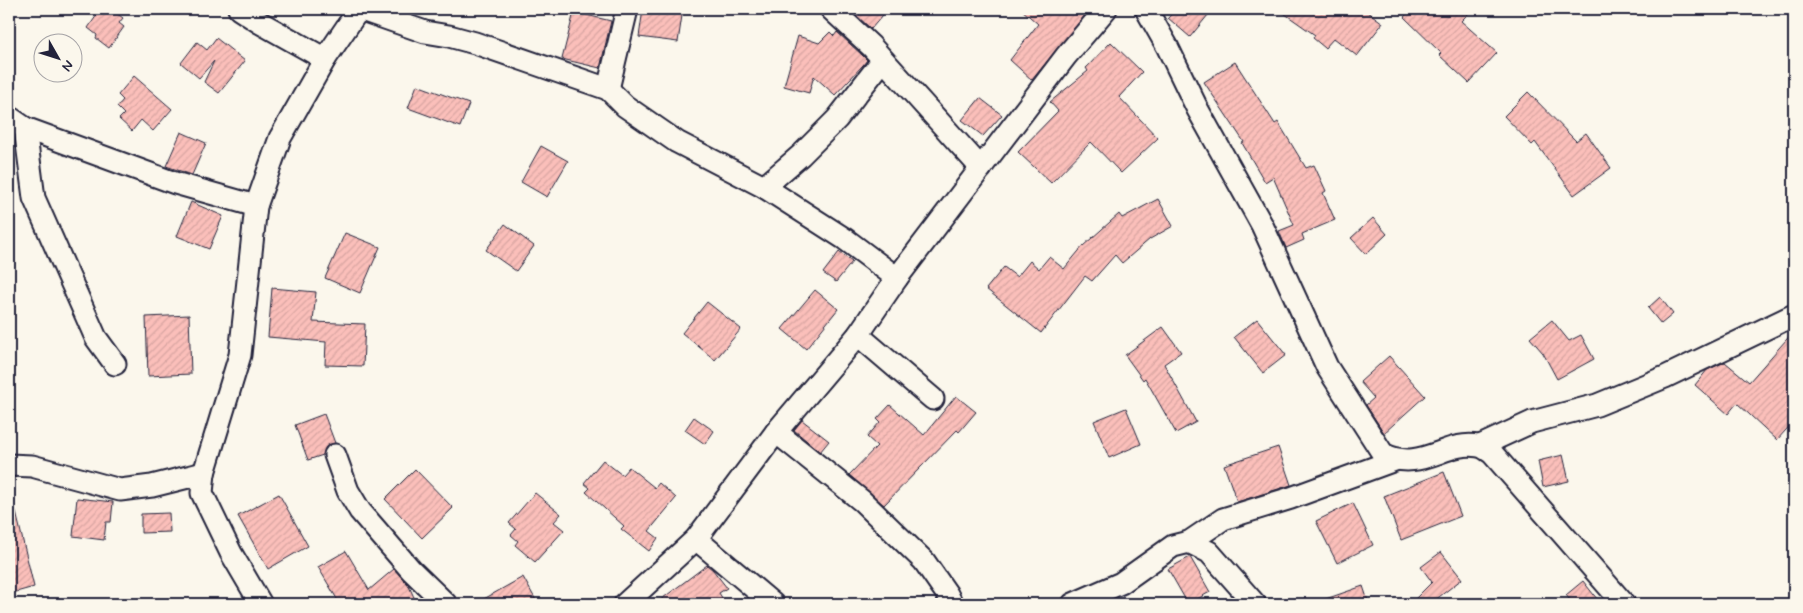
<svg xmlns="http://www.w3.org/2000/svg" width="1803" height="613" font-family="Mynerve,sans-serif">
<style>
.building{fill:url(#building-hatch);stroke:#22223b}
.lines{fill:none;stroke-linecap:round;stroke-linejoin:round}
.street-casing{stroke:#22223b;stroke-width:25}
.street{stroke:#fbf7ec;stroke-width:21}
</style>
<defs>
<pattern id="building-hatch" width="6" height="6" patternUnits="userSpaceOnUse" patternTransform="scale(1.25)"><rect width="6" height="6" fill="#fbbfba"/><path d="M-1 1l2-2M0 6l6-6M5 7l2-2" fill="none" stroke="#d7a4a1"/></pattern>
</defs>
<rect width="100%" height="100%" fill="#fbf7ec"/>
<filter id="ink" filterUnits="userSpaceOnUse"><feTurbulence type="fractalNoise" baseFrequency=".02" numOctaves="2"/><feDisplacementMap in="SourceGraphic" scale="10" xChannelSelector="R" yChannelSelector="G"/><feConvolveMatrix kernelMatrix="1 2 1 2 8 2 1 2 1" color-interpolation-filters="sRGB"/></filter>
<g filter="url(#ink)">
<!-- building -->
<g class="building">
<path d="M101 9H111L123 18 119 23 124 27 109 48 96 38 97 35 88 28Z"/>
<path d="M643 9H683L678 42 639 37Z"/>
<path d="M859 9H888L871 29 855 14Z"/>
<path d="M1021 9H1090L1032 80 1010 60 1038 24Z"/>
<path d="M1176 9H1213L1190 37 1168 18Z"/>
<path d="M1278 9H1364L1383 23 1357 56 1334 38 1325 48 1313 38 1315 35Z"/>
<path d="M1412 9H1473L1461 21 1497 53 1469 83 1439 55 1441 53 1404 17Z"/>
<path d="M574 12 611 21 600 68 562 59Z"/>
<path d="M830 32 834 36 837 32 862 55 867 60 863 65 835 95 814 76 809 93 784 86 798 36 819 43Z"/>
<path d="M216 38 245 61 219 93 204 82 214 61 199 78 181 63 197 42 207 50Z"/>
<path d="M1111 42 1142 72 1119 97 1158 138 1121 173 1091 142 1051 183 1018 152 1058 111 1050 102 1088 71 1086 68Z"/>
<path d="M1235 62 1275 124 1278 122 1306 168 1314 165 1326 191 1323 193 1335 220 1302 234 1304 240 1286 248 1279 231 1294 225 1273 177 1265 182 1242 143 1244 142 1204 82Z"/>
<path d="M134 76 172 109 153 131 141 120 132 131 119 119 124 114 117 107 123 100 118 95Z"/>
<path d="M417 85 469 104 460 127 408 108Z"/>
<path d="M1528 92 1576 141 1586 133 1611 168 1574 195 1535 142 1532 145 1504 116Z"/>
<path d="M980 98 1002 115 983 136 962 120Z"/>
<path d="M181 132 206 143 192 175 166 166Z"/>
<path d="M541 146 568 161 547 197 521 182Z"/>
<path d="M1158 199 1173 226 1150 239 1122 263 1115 255 1092 281 1085 276 1041 333 986 289 1004 267 1017 277 1030 261 1039 269 1049 257 1064 269 1083 246 1119 214 1122 218Z"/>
<path d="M191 202 223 216 209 249 177 236Z"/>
<path d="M1373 218 1387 234 1366 254 1351 238Z"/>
<path d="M505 224 534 246 516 271 486 250Z"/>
<path d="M345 233 380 247 360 293 325 278Z"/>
<path d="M839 252 852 262 836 282 823 273Z"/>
<path d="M272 288 316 292 313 322 365 324 363 366 325 365 326 342 268 337Z"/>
<path d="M815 290 838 309 806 349 782 329Z"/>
<path d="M1660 297 1673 314 1661 324 1648 308Z"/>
<path d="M707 302 741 329 715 360 682 333Z"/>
<path d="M189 315 191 374 148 376 146 317Z"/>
<path d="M1257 319 1286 355 1263 373 1234 337Z"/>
<path d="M1552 320 1569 341 1581 335 1594 359 1557 379 1543 353 1530 338Z"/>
<path d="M1163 327 1181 352 1164 364 1196 422 1176 433 1145 378 1143 380 1125 355Z"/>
<path d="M1794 331V421L1777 440 1737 403 1728 414 1695 385 1707 370 1725 362 1749 382Z"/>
<path d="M1389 356 1425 396 1384 433 1366 405 1374 398 1360 382Z"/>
<path d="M956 396 976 412 959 432 957 430 884 505 849 475 877 446 867 437 880 422 877 419 890 405 924 435Z"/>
<path d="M1126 408 1141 444 1109 458 1094 421Z"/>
<path d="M324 414 335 443 326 447 323 455 308 460 295 425Z"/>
<path d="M694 417 714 431 705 444 685 430Z"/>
<path d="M802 420 829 441 820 452 794 430Z"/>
<path d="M1278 447 1291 485 1237 502 1224 465Z"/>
<path d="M1563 455 1569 481 1543 487 1538 461Z"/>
<path d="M603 460 622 475 629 467 655 488 659 483 676 498 649 531 658 538 649 551 621 529 624 526 586 492 590 488 584 483Z"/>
<path d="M415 469 453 508 422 538 385 499Z"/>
<path d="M1444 472 1461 516 1401 540 1384 496Z"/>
<path d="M535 493 561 514 554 522 564 530 535 562 515 545 518 541 511 535 516 529 509 523Z"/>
<path d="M279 494 308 546 268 569 238 516Z"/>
<path d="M77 498 113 502 111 522H106L104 540 73 536Z"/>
<path d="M1353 503 1373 545 1337 563 1316 521Z"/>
<path d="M15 508 34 587 9 594V509Z"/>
<path d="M169 513 170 532 141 533V514Z"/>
<path d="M346 551 369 590 394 569 408 584 417 604H340L318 567Z"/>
<path d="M1441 552 1462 579 1430 604H1410L1432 582 1421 567Z"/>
<path d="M1190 557 1210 592 1188 604 1168 569Z"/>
<path d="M707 565 713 570 727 588 719 593 726 604H655Z"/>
<path d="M523 577 538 604H475Z"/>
<path d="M1583 581 1601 604H1573L1566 595Z"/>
<path d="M1363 586 1369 604H1317V602Z"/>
</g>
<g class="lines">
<!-- street casing -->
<g class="street-casing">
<g id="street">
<path d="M239 9 259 22 325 59"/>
<path d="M359 9 425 32 449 36 475 43 608 89 625 106 677 142 764 187 845 239 897 278"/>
<path d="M831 9 871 46 981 168"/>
<path d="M1146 9 1167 46 1198 110 1262 225 1327 367 1383 454C1421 473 1445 440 1478 446 1483 446 1488 451 1492 453L1624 604"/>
<path d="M608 89 627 9"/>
<path d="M9 117 25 128 175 183 256 206"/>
<path d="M25 128 34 198 96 338 115 364"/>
<path d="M764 187 801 155 837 119 883 60"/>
<path d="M858 335 933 399"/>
<path d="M776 432 862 501 924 561 947 594 952 604"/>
<path d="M1480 446 1532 422 1597 405 1665 377 1794 315"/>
<path d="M335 455 348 491 360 511 411 570 446 604"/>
<path d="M9 465 32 466 120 490 152 486 204 473"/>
<path d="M696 539 773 604"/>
<path d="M1189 542 1209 552 1255 604"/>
<path d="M261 604 231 553 202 493 204 473 240 355 256 206 280 138 325 59 359 9"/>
<path d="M625 604 696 539 776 432 858 335 897 278 1066 56 1106 9"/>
<path d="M1073 604 1121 583 1173 546 1189 542 1223 519 1291 498 1395 460"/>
</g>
</g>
<!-- street -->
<use href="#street" class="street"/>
</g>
</g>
<!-- margin -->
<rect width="1803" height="613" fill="none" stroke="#fbf7ec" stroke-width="30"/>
<rect x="15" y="15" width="1773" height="583" fill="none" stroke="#22223b" stroke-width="2" filter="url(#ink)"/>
<!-- north arrow -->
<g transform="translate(58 58) rotate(129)"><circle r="24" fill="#fbf7ec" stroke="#a4a2a5"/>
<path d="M0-4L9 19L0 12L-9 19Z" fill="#22223b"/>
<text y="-8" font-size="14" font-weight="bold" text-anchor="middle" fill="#22223b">N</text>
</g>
</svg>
